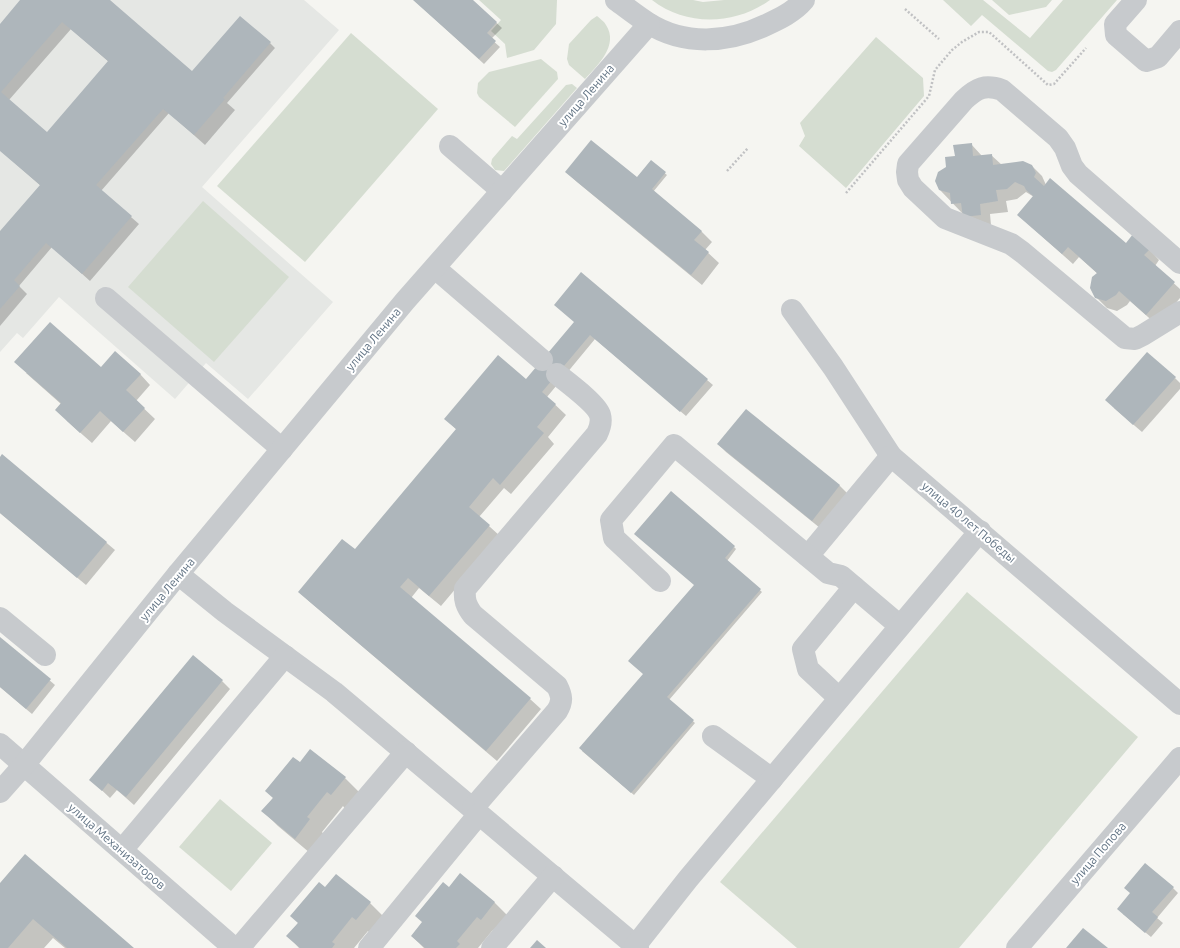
<svg xmlns="http://www.w3.org/2000/svg" width="1180" height="948" font-family="Ubuntu,sans-serif">
<style>
.built{fill:#e5e7e4}
.green{fill:#d5ddd1}
.shadow{fill:#0003;fill-rule:evenodd}
.building{fill:#aeb6bb;fill-rule:evenodd}
.lines{fill:none;stroke-linecap:round;stroke-linejoin:round}
.path{stroke:#c0c1c3;stroke-width:2.5;stroke-dasharray:2 2;stroke-linecap:butt}
.minor{stroke:#c7cacd;stroke-width:22}
.labels{text-anchor:middle;dominant-baseline:central;stroke-width:4;stroke-linejoin:round;paint-order:stroke}
.street-label{font-size:12px;fill:#617384;stroke:#fff}
</style>
<rect width="100%" height="100%" fill="#f5f5f1"/>
<!-- built -->
<path class="built" d="M0 0H304L339 30 202 187 333 302 248 399 206 363 175 399 59 297 23 338 17 333 0 352Z"/>
<!-- green -->
<g class="green">
<path d="M479 0H557L556 24 534 50 507 58 505 44 491 31 501 20Z"/>
<path d="M652 0H693L703 2 724 0H770C735 25 687 27 652 0Z"/>
<path d="M943 0H983L1030 38 1063 0H1117L1056 70 1052 72 1048 71 982 15 971 26Z"/>
<path d="M992 0H1052L1046 7 1009 15Z"/>
<path d="M597 16C600 19 604 21 606 25 619 45 598 65 585 79L569 65 567 59 569 44 591 20Z"/>
<path d="M351 33 438 109 305 262 217 186Z"/>
<path d="M876 37 923 78 924 96 846 188 799 146 805 136 800 123Z"/>
<path d="M541 59 557 72 558 79 515 127 479 97 477 93 478 83 489 72Z"/>
<path d="M572 84 577 88 504 171 495 170 491 164 492 159 512 136 517 139 566 85Z"/>
<path d="M203 201 289 277 214 362 128 287Z"/>
<path d="M967 592 1138 737 959 948H797L720 882Z"/>
<path d="M220 799 272 843 231 891 179 847Z"/>
</g>
<!-- shadow -->
<g class="shadow">
<path d="M22 0H108L192 73 270 43 275 48 227 103 235 110 205 145 169 113 101 191 139 224 90 281 52 247 19 286 27 294 0 326V233L41 186 0 150V25ZM71 29 109 62 51 137 9 100Z"/>
<path d="M414 0H472L502 28 491 39 500 47 484 64Z"/>
<path d="M971 144 982 156 991 155 1002 165H1031L1042 176 1046 185 1126 244 1149 249 1159 260 1155 266 1180 289V298L1157 325 1130 301 1127 305 1117 311 1107 308 1096 297 1098 274 1079 257 1073 264 1018 215 1034 197 1026 192 1017 199 1006 201 1008 212 990 214 991 225 963 214 940 190 947 168 956 157Z"/>
<path d="M651 162 667 175 653 192 701 231 712 242 705 250 719 263 702 285 577 182 566 172 637 179Z"/>
<path d="M581 274 713 385 686 416 595 339 547 397 566 415 548 437 554 444 511 494 504 488 479 517 500 536 441 606 419 588 411 598 530 699 541 709 497 761 310 602 299 592 355 551 457 430 446 419 526 380 575 322Z"/>
<path d="M101 368 140 374 150 385 136 401 155 419 135 442 111 421 92 443 67 421 61 404 26 373Z"/>
<path d="M1175 378 1180 383V389L1142 432 1114 408Z"/>
<path d="M746 410 840 486 848 494 820 528 726 452 718 444Z"/>
<path d="M2 455 115 550 86 585 0 513V458Z"/>
<path d="M734 547 736 549 727 561 762 592 669 700 695 723 634 795 582 751 644 674 695 585Z"/>
<path d="M0 638 55 685 32 714 0 687Z"/>
<path d="M222 681 230 689 134 805 117 790 110 798 91 780Z"/>
<path d="M345 778 360 793 346 810 343 806 322 832 324 835 310 853 278 826 263 811 273 798Z"/>
<path d="M460 875 495 903 510 918 492 931 478 948H424L412 936Z"/>
<path d="M0 885 133 948H65L53 938 44 948H0Z"/>
<path d="M325 888 370 903 385 918 372 935 368 931 354 948H299L288 936Z"/>
<path d="M1173 888 1178 893 1157 918 1163 923 1151 937 1123 914 1131 893Z"/>
</g>
<!-- building -->
<g class="building">
<path d="M20 0H110L192 71 240 16 271 42 223 98 225 99 194 135 163 109 96 185 132 216 82 274 46 243 14 280 20 286 0 309V231L40 185 0 151V24ZM62 22 108 61 47 132 1 92Z"/>
<path d="M413 0H473L497 22 487 33 496 41 479 59Z"/>
<path d="M591 140 637 177 651 160 666 172 652 189 702 231 694 240 709 252 691 275 565 172Z"/>
<path d="M972 143 973 156 992 154 993 165 1023 161 1032 165 1036 173 1034 177 1044 186 1050 178 1126 243 1133 234 1150 249 1144 255 1175 282 1146 315 1119 291 1116 295 1106 301 1095 298 1090 288 1092 277 1097 273 1068 247 1062 254 1017 215 1033 196 1026 190 1024 186 1015 182 1007 189 996 190 998 201 980 204 981 215 963 217 961 203 951 204 950 193 939 190 935 181 938 172 946 167 945 157 955 156 953 145Z"/>
<path d="M581 272 708 379 680 412 590 335 542 392 556 404 537 427 544 433 500 485 493 478 469 507 490 525 429 596 408 578 400 587 531 698 486 751 298 592 342 539 355 549 456 429 444 419 498 355 526 379 574 322 554 305Z"/>
<path d="M50 322 101 367 115 351 141 374 126 390 145 408 123 432 100 411 80 433 55 410 61 403 14 362Z"/>
<path d="M1147 352 1176 377 1133 425 1105 400Z"/>
<path d="M746 409 840 485 812 521 717 444Z"/>
<path d="M2 454 107 542 77 578 0 513V457Z"/>
<path d="M671 491 735 546 725 558 761 589 667 697 694 720 631 793 579 748 643 674 628 661 694 585 634 534Z"/>
<path d="M0 637 51 679 26 709 0 687Z"/>
<path d="M193 655 223 680 126 797 108 783 102 791 89 780Z"/>
<path d="M310 749 346 777 331 795 327 792 307 817 310 819 295 839 261 811 273 798 265 791 293 757 300 762Z"/>
<path d="M25 854 134 948H67L33 919 8 948H0V883Z"/>
<path d="M1145 863 1174 887 1152 912 1158 917 1145 933 1117 909 1130 893 1124 888Z"/>
<path d="M460 873 495 902 481 920 477 917 457 941 460 944 456 948H425L411 936 422 922 415 916 443 882 449 887Z"/>
<path d="M336 874 371 902 356 920 352 917 332 942 335 944 332 948H300L286 936 298 923 290 916 319 882 325 887Z"/>
<path d="M1083 928 1108 948H1066Z"/>
<path d="M537 940 546 948H530Z"/>
</g>
<g class="lines">
<!-- path -->
<g class="path">
<path d="M905 9 939 39"/>
<path d="M727 171 748 148"/>
<path d="M846 193 929 96 935 70 952 50 962 42 979 32H989L1048 85 1054 84 1086 48"/>
</g>
<!-- minor -->
<g class="minor">
<path d="M616 0C627 8 637 16 648 23 684 46 729 43 766 25 779 19 794 12 804 0"/>
<path d="M1136 0 1115 24 1116 35 1146 61 1158 57 1180 31"/>
<path d="M450 146 502 191"/>
<path d="M1180 263 1078 174 1072 166 1065 148 1058 138 1002 90C985 84 977 88 964 100L908 164 907 172 908 180 913 188 945 218 1011 244 1022 252 1125 338 1135 339 1143 335 1180 312"/>
<path d="M435 268 542 360"/>
<path d="M106 298 282 449"/>
<path d="M792 310 833 367 891 456 1180 704"/>
<path d="M808 556 891 456"/>
<path d="M178 574 225 612 334 692 638 948"/>
<path d="M660 581 614 538 611 520 674 445 828 573 841 576 900 626"/>
<path d="M0 618 45 655"/>
<path d="M839 698 808 669 803 649 854 587"/>
<path d="M713 736 772 779"/>
<path d="M0 744 234 948"/>
<path d="M0 792 24 765 178 574 405 301 649 24"/>
<path d="M473 808 557 711C563 701 562 696 557 686L473 615C466 606 464 600 465 589L597 434C600 428 602 422 600 415 597 404 567 382 557 374"/>
<path d="M122 850 285 656"/>
<path d="M635 946 688 879 980 531"/>
<path d="M239 948 406 752"/>
<path d="M369 948 479 814"/>
<path d="M492 948 553 876"/>
<path d="M1017 948 1180 758"/>
</g>
</g>
<g class="labels">
<!-- street labels -->
<g class="street-label">
<text transform="translate(586 95) rotate(-49)">улица Ленина</text>
<text transform="translate(373 339) rotate(-50)">улица Ленина</text>
<text transform="translate(969 522) rotate(40)">улица 40 лет Победы</text>
<text transform="translate(167 589) rotate(-50)">улица Ленина</text>
<text transform="translate(117 846) rotate(41)">улица Механизаторов</text>
<text transform="translate(1098 853) rotate(-49)">улица Попова</text>
</g>
</g>
</svg>
